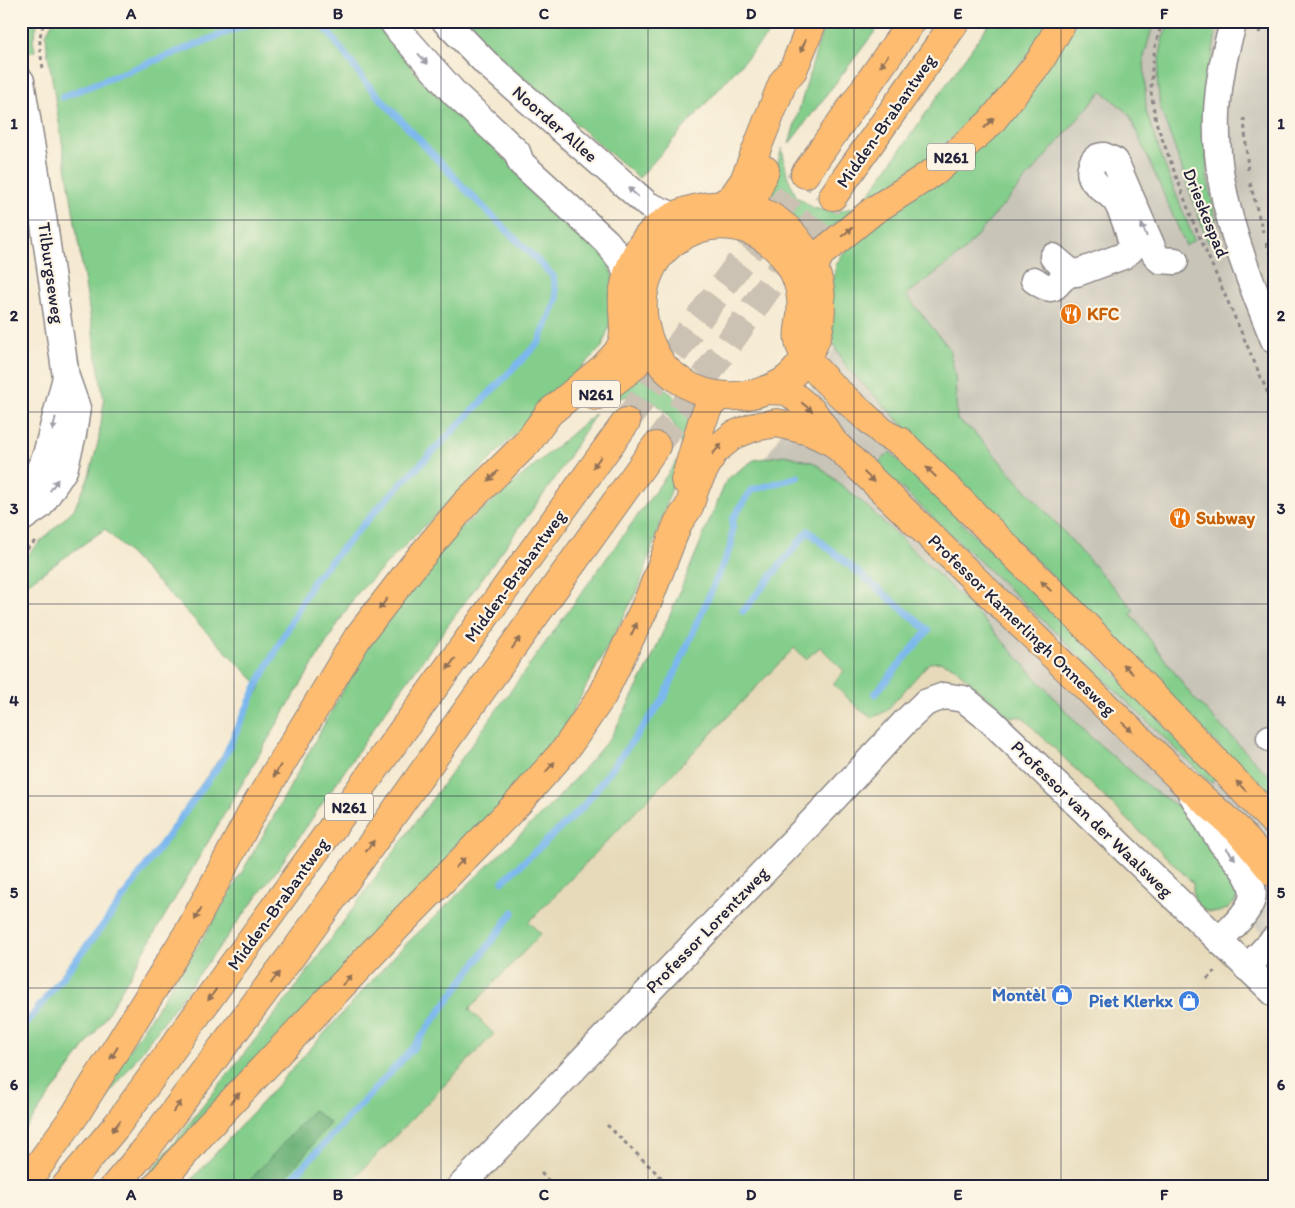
<svg xmlns="http://www.w3.org/2000/svg" width="1295" height="1208" font-family="Itim,sans-serif">
<style>
.built{fill:#e6daba}
.industrial{fill:#c8c4b8}
.green{fill:#84ce8b;stroke:#537863}
.forest{fill:#6bb177;stroke:#466a59}
.lines{fill:none;stroke-linecap:round;stroke-linejoin:round}
.stream{stroke:#7cb8ee;stroke-width:7}
.highway-tunnel{stroke:#cbc2b3;stroke-width:28;stroke-dasharray:28 14;stroke-linecap:butt}
.minor-casing{stroke:#8c8686;stroke-width:29}
.major-casing{stroke:#8c8686;stroke-width:30}
.highway-casing{stroke:#8c8686;stroke-width:30}
.path{stroke:#8c8686;stroke-width:3;stroke-dasharray:4 4;stroke-linecap:butt}
.minor{stroke:#fff;stroke-width:26}
.major{stroke:#fdbc70;stroke-width:28}
.highway{stroke:#fdbc70;stroke-width:28}
.oneway{fill:#906f56}
.oneway2{fill:#9c9ca7}
.grid{fill:none;stroke:#22223b;stroke-width:1;stroke-opacity:0.55}
.labels{text-anchor:middle;dominant-baseline:central;stroke-width:4.5;stroke-linejoin:round;paint-order:stroke}
.shield{fill:#fcf5e5;stroke:#63616e;stroke-width:1}
.shield-label{font-size:16px;font-weight:bold;fill:#22223b}
.street-label{font-size:18px;fill:#22223b;stroke:#fcf5e5}
.food-label{font-size:18px;font-weight:bold;fill:#c56008;stroke:#fcf5e5;text-anchor:start}
.shop-label{font-size:18px;font-weight:bold;fill:#366cbe;stroke:#fcf5e5;text-anchor:end}
.neatline{fill:none;stroke:#22223b;stroke-width:2}
.grid-label{font-size:16px;text-anchor:middle;font-weight:bold;fill:#22223b}
</style>
<rect width="100%" height="100%" fill="#fcf5e5"/>
<filter id="ink" filterUnits="userSpaceOnUse"><feTurbulence type="fractalNoise" baseFrequency=".02" numOctaves="2"/><feDisplacementMap in="SourceGraphic" scale="10" xChannelSelector="R" yChannelSelector="G"/><feConvolveMatrix kernelMatrix="1 2 1 2 8 2 1 2 1" color-interpolation-filters="sRGB"/></filter>
<filter id="wash" filterUnits="userSpaceOnUse"><feTurbulence type="fractalNoise" baseFrequency=".0096" numOctaves="4" result="noise"/><feDisplacementMap in="SourceGraphic" scale="20" xChannelSelector="R" yChannelSelector="G"/><feGaussianBlur stdDeviation="1.12" result="paint"/><feColorMatrix in="noise" values="0 0 0 0 0 0 0 0 0 0 0 0 0 0 0 0 0 1.4 0 .05"/><feComposite in="paint" operator="in"/></filter>
<g filter="url(#wash)">
<rect width="100%" height="100%" fill="#f5ead1"/>
<!-- built -->
<path class="built" d="M817 489 1274 944V1187H306Z"/>
<!-- industrial -->
<g class="industrial">
<path d="M1057 21H1274V944L817 489 741 497 869 292Z"/>
<path d="M21 318 26 357 27 378 24 409 21 420Z"/>
</g>
<!-- green -->
<g class="green">
<path d="M23 21H38L33 40 35 51 28 53Z"/>
<path d="M53 21H375L424 83 594 242 606 256 613 277 612 318 602 347 355 596 287 707 102 1023 21 1135V1024L64 977 222 755 261 687 105 529 21 588V561L74 509 89 476 98 443 104 402 47 48 46 34Z"/>
<path d="M461 21H780L639 178 475 38Z"/>
<path d="M825 21H883L789 144Z"/>
<path d="M991 21H1052L994 102 915 169 864 201Z"/>
<path d="M1074 21H1154L1144 57 1146 111 1163 161 1194 240 1186 246 1129 114 1102 91 962 253 906 295 949 348 955 375 957 420 972 430 1134 610 1131 614 1192 696 1267 774 1274 770V796L1232 759 847 368 834 345 831 319V290L836 265 850 242Z"/>
<path d="M1171 21H1220L1216 30 1205 106 1207 175 1218 234 1212 242H1208L1160 107 1157 78 1163 37Z"/>
<path d="M782 148 787 175 796 196 813 208 832 212 859 207 815 238 790 213 766 201Z"/>
<path d="M648 372 677 399 697 407 683 450C676 424 663 397 632 396 624 396 613 400 605 401Z"/>
<path d="M596 413 554 480 384 713 279 867 103 1103 84 1118 209 929 269 825 361 657 450 537Z"/>
<path d="M890 452 1137 696 1215 778 1211 783 1053 630 877 465Z"/>
<path d="M785 455 815 463 864 504 915 552 978 614 1086 733 1154 791 1187 812 1239 878C1246 910 1206 926 1194 898 1193 894 1193 887 1193 883L1022 717H1007L953 666 941 662 929 663 886 711 872 718 859 709 833 684 844 671 820 647 806 659 794 648 529 922 541 934 469 1009 494 1034 346 1187H185L398 952 557 799 611 737 649 665 727 479 754 460Z"/>
<path d="M677 461 680 463 639 588 560 735 490 825 180 1150 147 1177 291 994Z"/>
</g>
<!-- forest -->
<path class="forest" d="M313 1110 330 1123 278 1187H244Z"/>
<g class="lines">
<!-- stream -->
<g class="stream">
<path d="M62 97 256 21"/>
<path d="M743 611 808 531 928 630 875 694"/>
<path d="M503 881 583 807 663 700 731 546 733 518 752 490 798 477"/>
<path d="M21 1030 105 923 224 758 257 686 313 581 378 508 539 342 557 299 553 276 466 190 368 85 320 21"/>
<path d="M284 1187 413 1048 513 912"/>
</g>
</g>
</g>
<g filter="url(#ink)">
<g class="lines">
<!-- highway-tunnel -->
<g class="highway-tunnel">
<path d="M626 422 691 329 805 174"/>
<path d="M656 446 833 196"/>
</g>
<!-- minor casing -->
<g class="minor-casing">
<g id="minor">
<path d="M392 21 400 32 455 94 517 152 521 163 607 242 623 263 627 276"/>
<path d="M445 21 487 64 648 205 674 216"/>
<path d="M1234 21C1195 143 1228 227 1274 340"/>
<path d="M21 81 43 217 66 377 77 408 73 434 64 470 40 506 21 519"/>
<path d="M1053 257 1072 273H1077L1123 256 1131 250C1134 241 1121 209 1116 201 1107 189 1084 183 1092 164 1094 158 1099 156 1104 156L1115 161 1155 254 1160 260 1175 261"/>
<path d="M1034 280C1060 299 1053 279 1072 273"/>
<path d="M21 513 28 494 46 455 66 377"/>
<path d="M1270 738 1274 737"/>
<path d="M1191 793C1201 809 1210 826 1221 842 1232 857 1260 881 1251 902 1245 917 1230 929 1219 940"/>
<path d="M1247 968 1274 939"/>
<path d="M460 1187 825 808 904 723 925 703 944 696 964 699 990 720 1274 993"/>
</g>
</g>
<!-- major casing -->
<g class="major-casing">
<g id="major">
<path d="M624 332C624 320 622 307 623 294 627 269 641 237 663 223 695 201 746 199 778 221 792 231 802 244 810 259 817 273 821 286 821 302 821 326 818 340 805 359 798 368 791 378 781 383 750 401 710 401 681 381 674 376 666 371 661 363 628 314 639 251 698 229 722 221 750 226 769 242 792 260 804 286 801 315 800 327 796 336 801 348 811 373 864 414 885 434L901 442 1081 621 1274 822"/>
<path d="M766 390 788 391 813 412 834 443 1185 783 1238 830 1274 873"/>
</g>
</g>
<!-- highway casing -->
<g class="highway-casing">
<g id="highway">
<path d="M805 174 912 21"/>
<path d="M833 196 956 21"/>
<path d="M721 205 732 198 744 181 783 82 793 70 813 21"/>
<path d="M749 210 765 170"/>
<path d="M814 267 820 254 873 211 937 170 990 123 1040 61 1063 21"/>
<path d="M595 396 633 367 645 352 646 333"/>
<path d="M685 480 702 422 710 404 721 396"/>
<path d="M23 1187 75 1115 190 930 255 807 358 637 413 566 465 504 528 442 549 413 603 368 617 353 623 342 624 332"/>
<path d="M65 1187 117 1125 626 422"/>
<path d="M114 1187 146 1149 301 943 656 446"/>
<path d="M156 1187 203 1132 397 927 518 803 565 750 602 696 648 601 678 523 689 507 696 485 714 451 734 435 754 427 777 423 809 431 834 443"/>
</g>
</g>
<!-- path -->
<g class="path">
<path d="M1163 21 1156 42 1152 67 1151 92 1156 122 1193 222 1274 407"/>
<path d="M1259 33 1263 21"/>
<path d="M43 68C40 51 37 37 45 21"/>
<path d="M1244 118 1248 171"/>
<path d="M1250 183 1263 232"/>
<path d="M1266 243 1274 261"/>
<path d="M21 555 35 541"/>
<path d="M1207 979 1215 971"/>
<path d="M607 1125 671 1187"/>
<path d="M541 1173 555 1187"/>
</g>
<!-- minor -->
<use href="#minor" class="minor"/>
<!-- major -->
<use href="#major" class="major"/>
<!-- highway -->
<use href="#highway" class="highway"/>
</g>
<!-- one-way arrows -->
<defs><path id="oneway-solid" d="M-6-.8H1V-3.2L6.5 0L1 3.2V.8H-6Z" transform="scale(1.25)"/></defs>
<g class="oneway">
<use href="#oneway-solid" transform="translate(803 46) rotate(112)"/>
<use href="#oneway-solid" transform="translate(884 61) rotate(125)"/>
<use href="#oneway-solid" transform="translate(989 123) rotate(-46)"/>
<use href="#oneway-solid" transform="translate(847 232) rotate(-39)"/>
<use href="#oneway-solid" transform="translate(807 407) rotate(40)"/>
<use href="#oneway-solid" transform="translate(717 449) rotate(-49)"/>
<use href="#oneway-solid" transform="translate(597 462) rotate(126)"/>
<use href="#oneway-solid" transform="translate(931 472) rotate(-135)"/>
<use href="#oneway-solid" transform="translate(493 476) rotate(135)"/>
<use href="#oneway-solid" transform="translate(869 477) rotate(44)"/>
<use href="#oneway-solid" transform="translate(1046 586) rotate(-135)"/>
<use href="#oneway-solid" transform="translate(383 604) rotate(127)"/>
<use href="#oneway-solid" transform="translate(634 629) rotate(-65)"/>
<use href="#oneway-solid" transform="translate(516 643) rotate(-54)"/>
<use href="#oneway-solid" transform="translate(451 664) rotate(126)"/>
<use href="#oneway-solid" transform="translate(1128 669) rotate(-134)"/>
<use href="#oneway-solid" transform="translate(1127 727) rotate(44)"/>
<use href="#oneway-solid" transform="translate(550 767) rotate(-48)"/>
<use href="#oneway-solid" transform="translate(277 771) rotate(121)"/>
<use href="#oneway-solid" transform="translate(1241 786) rotate(-134)"/>
<use href="#oneway-solid" transform="translate(370 846) rotate(-54)"/>
<use href="#oneway-solid" transform="translate(460 863) rotate(-46)"/>
<use href="#oneway-solid" transform="translate(198 914) rotate(118)"/>
<use href="#oneway-solid" transform="translate(275 978) rotate(-53)"/>
<use href="#oneway-solid" transform="translate(347 980) rotate(-46)"/>
<use href="#oneway-solid" transform="translate(212 995) rotate(126)"/>
<use href="#oneway-solid" transform="translate(114 1053) rotate(122)"/>
<use href="#oneway-solid" transform="translate(235 1098) rotate(-47)"/>
<use href="#oneway-solid" transform="translate(177 1107) rotate(-53)"/>
<use href="#oneway-solid" transform="translate(116 1126) rotate(128)"/>
</g>
<g class="oneway2">
<use href="#oneway-solid" transform="translate(423 59) rotate(48)"/>
<use href="#oneway-solid" transform="translate(633 192) rotate(-139)"/>
<use href="#oneway-solid" transform="translate(1144 230) rotate(-113)"/>
<use href="#oneway-solid" transform="translate(54 424) rotate(103)"/>
<use href="#oneway-solid" transform="translate(54 485) rotate(-56)"/>
<use href="#oneway-solid" transform="translate(1231 854) rotate(51)"/>
</g>
</g>
<!-- grid -->
<path class="grid" d="M234 21V1187M441 21V1187M648 21V1187M854 21V1187M1061 21V1187M21 220H1274M21 412H1274M21 604H1274M21 796H1274M21 988H1274"/>
<!-- icons -->
<defs>
<g id="restaurant-disc" transform="scale(1.125)"><circle r="9.5" fill="#e8710a" stroke="#fcf5e5"/><path d="M-5-6h1v4h1v-4h1v4h1v-4h1v5L-1.5 .5V6h-2V.5L-5-1ZM5-6V6H3V1.5H1.5Q1.5-4 5-6Z" fill="#fff"/></g>
<g id="shop-disc" transform="scale(1.125)"><circle r="9.5" fill="#3f7fe0" stroke="#fcf5e5"/><path d="M-5-2.5h2.3a2.7 3.5 0 0 1 5.4 0H5L5.5 6h-11ZM-1.5-2.5h3a1.5 2.3 0 0 0-3 0Z" fill="#fff"/></g>
</defs>
<g fill-rule="evenodd">
<use href="#restaurant-disc" x="1071" y="314"/>
<use href="#restaurant-disc" x="1180" y="518"/>
<use href="#shop-disc" x="1062" y="995"/>
<use href="#shop-disc" x="1189" y="1001"/>
</g>
<g class="labels">
<!-- shield labels -->
<g class="shield">
<rect x="927" y="143.5" width="48" height="27" rx="4"/>
<rect x="572" y="380.5" width="48" height="27" rx="4"/>
<rect x="325" y="793.5" width="48" height="27" rx="4"/>
</g>
<g class="shield-label">
<text x="951" y="157">N261</text>
<text x="596" y="394">N261</text>
<text x="349" y="807">N261</text>
</g>
<!-- street labels -->
<g class="street-label">
<text transform="translate(886 121) rotate(-55)">Midden-Brabantweg</text>
<text transform="translate(555 124) rotate(41)">Noorder Allee</text>
<text transform="translate(1206 213) rotate(68)">Drieskespad</text>
<text transform="translate(51 273) rotate(82)">Tilburgseweg</text>
<text transform="translate(515 576) rotate(-54)">Midden-Brabantweg</text>
<text transform="translate(1022 625) rotate(44)">Professor Kamerlingh Onnesweg</text>
<text transform="translate(1092 819) rotate(44)">Professor van der Waalsweg</text>
<text transform="translate(278 904) rotate(-54)">Midden-Brabantweg</text>
<text transform="translate(707 930) rotate(-46)">Professor Lorentzweg</text>
</g>
<!-- food labels -->
<g class="food-label">
<text x="1087" y="314">KFC</text>
<text x="1196" y="518">Subway</text>
</g>
<!-- shop labels -->
<g class="shop-label">
<text x="1046" y="995">Montèl</text>
<text x="1173" y="1001">Piet Klerkx</text>
</g>
</g>
<!-- margin -->
<rect width="1295" height="1208" fill="none" stroke="#fcf5e5" stroke-width="55"/>
<rect x="28" y="28" width="1240" height="1152" class="neatline"/>
<g class="grid-label">
<text x="131" y="19">A</text>
<text x="338" y="19">B</text>
<text x="544" y="19">C</text>
<text x="751" y="19">D</text>
<text x="958" y="19">E</text>
<text x="1164" y="19">F</text>
<text x="14" y="129">1</text>
<text x="1281" y="129">1</text>
<text x="14" y="321">2</text>
<text x="1281" y="321">2</text>
<text x="14" y="514">3</text>
<text x="1281" y="514">3</text>
<text x="14" y="706">4</text>
<text x="1281" y="706">4</text>
<text x="14" y="898">5</text>
<text x="1281" y="898">5</text>
<text x="14" y="1090">6</text>
<text x="1281" y="1090">6</text>
<text x="131" y="1200">A</text>
<text x="338" y="1200">B</text>
<text x="544" y="1200">C</text>
<text x="751" y="1200">D</text>
<text x="958" y="1200">E</text>
<text x="1164" y="1200">F</text>
</g>
</svg>
